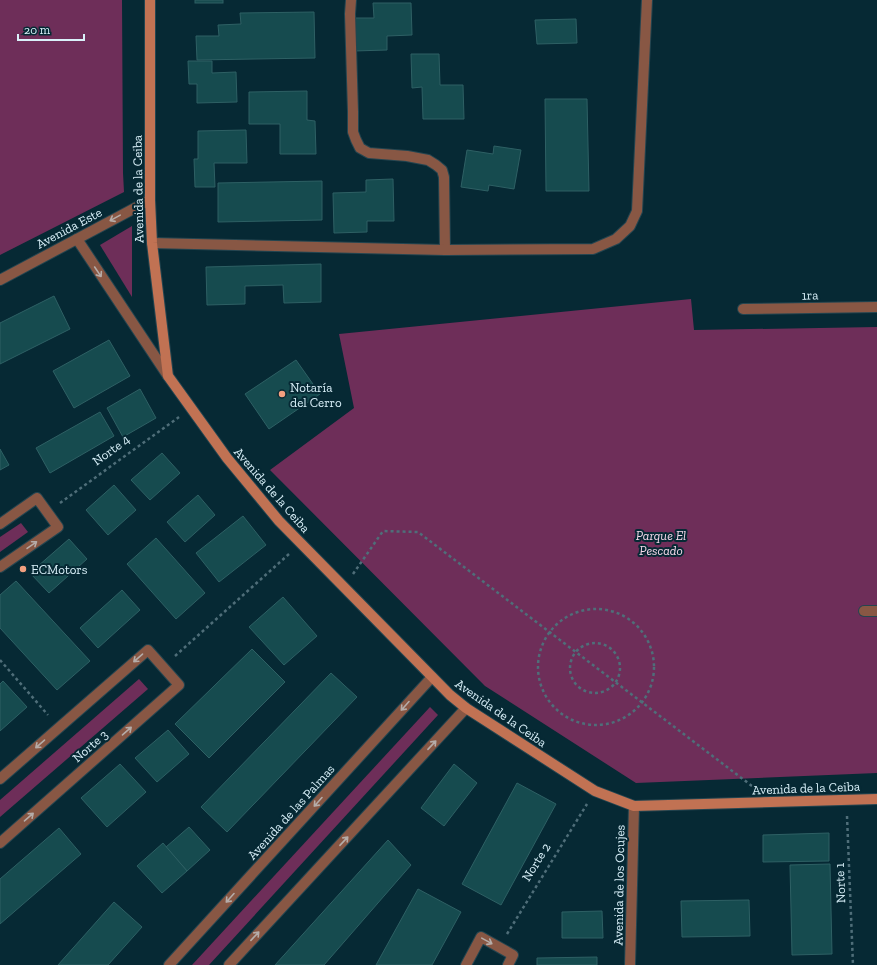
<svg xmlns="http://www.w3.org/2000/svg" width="877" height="965" font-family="'Zilla Slab',serif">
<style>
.green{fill:#6e2e59}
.building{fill:#164b4f;stroke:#2e6064}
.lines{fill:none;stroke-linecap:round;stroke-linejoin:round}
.lane-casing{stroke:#244550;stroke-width:12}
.street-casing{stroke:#244550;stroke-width:12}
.secondary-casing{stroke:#244550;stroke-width:12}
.path{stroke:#4f6e79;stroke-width:2.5;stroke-dasharray:3 3;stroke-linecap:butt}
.lane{stroke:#885744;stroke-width:10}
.street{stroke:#885744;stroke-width:10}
.secondary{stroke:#c17253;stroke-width:10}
.oneway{stroke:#b5aca8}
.poi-dot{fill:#f2a080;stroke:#062934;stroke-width:1.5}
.labels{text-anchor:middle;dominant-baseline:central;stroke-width:4;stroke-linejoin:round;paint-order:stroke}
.street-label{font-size:13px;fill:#daf1fa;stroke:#062934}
.poi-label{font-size:13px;fill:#daf1fa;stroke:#062934;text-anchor:start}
.park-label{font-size:13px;font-style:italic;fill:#f6d9ea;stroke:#062934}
</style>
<rect width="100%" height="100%" fill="#062934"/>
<!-- green -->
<g class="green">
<path d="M0 0H122L123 173 124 192 0 255Z"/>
<path d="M132 226V297L100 245Z"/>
<path d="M691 299 694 330 877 327V773L636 783 485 686 270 470 354 408 339 334Z"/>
<path d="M21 523 28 532 0 552V537Z"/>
<path d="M139 679 148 689 0 817V800Z"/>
<path d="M430 707 438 715 209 965H192Z"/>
</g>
<!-- building -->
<g class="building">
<rect x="195" y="0" width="28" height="3"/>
<path d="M373 3H411L412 35 387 36V50L354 51 353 18H374Z"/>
<path d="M314 12 315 58 197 60 196 36H219L218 25 241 24 240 13Z"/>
<path d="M576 19 577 43 537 44 535 20Z"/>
<path d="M411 54H439L440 85H463L464 119H423L422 87 412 88Z"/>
<path d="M188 61H212V73L236 72 237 102 197 103V84H189Z"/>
<path d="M307 91V120L315 121 316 154H280V124H249V92Z"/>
<path d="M545 99H587L589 191H546Z"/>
<path d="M246 130 247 163H214L215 187H195L194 159H198V131Z"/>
<path d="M494 146 521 150 514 189 489 185 488 191 461 187 467 150 493 154Z"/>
<path d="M393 179 394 221H367V232L334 233 333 193 366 192V180Z"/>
<path d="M322 181V220L218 222V183Z"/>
<path d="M321 264V302L284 303 283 285 245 286V304L207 305 206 267Z"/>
<path d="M54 296 70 329 0 364V323Z"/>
<path d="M109 340 130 376 74 408 53 371Z"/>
<path d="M296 360 320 394 269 429 245 394Z"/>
<path d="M140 389 156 418 123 437 107 408Z"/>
<path d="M100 412 114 436 50 473 36 448Z"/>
<path d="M0 449 9 465 0 470Z"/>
<path d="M162 453 180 473 150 500 131 480Z"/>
<path d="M114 485 136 510 108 535 86 510Z"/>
<path d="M198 495 215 515 185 542 167 522Z"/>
<path d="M243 516 266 545 219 582 196 553Z"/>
<path d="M156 538 205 593 176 619 127 564Z"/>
<path d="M69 539 87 559 49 593 30 573Z"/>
<path d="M16 581 90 661 57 690 0 628V595Z"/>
<path d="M122 590 140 610 98 648 80 628Z"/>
<path d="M283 597 317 636 284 665 249 627Z"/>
<path d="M252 649 285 682 209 758 175 724Z"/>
<path d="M331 673 357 697 227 832 201 807Z"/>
<path d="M3 681 27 707 0 731V684Z"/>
<path d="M168 730 189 754 157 782 135 758Z"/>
<path d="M120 764 146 792 107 827 81 798Z"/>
<path d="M454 764 477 783 444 826 421 808Z"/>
<path d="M517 783 556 804 501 905 462 884Z"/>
<path d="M189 827 210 850 187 871 166 847Z"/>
<path d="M59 828 81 854 0 924V879Z"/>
<path d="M829 833V861L763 862V835Z"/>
<path d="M388 840 411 865 324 965H275Z"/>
<path d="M163 843 187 871 162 893 137 866Z"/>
<path d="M830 864 832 954 792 955 790 865Z"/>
<path d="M418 889 461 912 432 965H376Z"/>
<path d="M749 900 750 936 682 937 681 901Z"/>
<path d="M114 902 142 927 108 965H58Z"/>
<path d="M602 911 603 938H562V912Z"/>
<path d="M597 957V965H537V958Z"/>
</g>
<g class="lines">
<!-- lane casing -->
<g class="lane-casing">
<path id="lane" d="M864 611H877"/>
</g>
<!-- street casing -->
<g class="street-casing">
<g id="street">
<path d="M351 0 350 14 353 112V132L356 140 360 148 369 153 407 156 428 160 436 165 442 170 444 177 445 250"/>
<path d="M77 239 168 376"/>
<path d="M152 243 445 250 593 249 616 239 630 226 637 211 647 0"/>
<path d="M0 280 150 200"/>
<path d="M743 309 877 307"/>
<path d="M0 524 37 498 58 527 0 567"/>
<path d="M0 779 148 650 179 685 0 843"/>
<path d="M169 965 432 677"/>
<path d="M229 965 466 708"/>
<path d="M466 965 481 937 513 955 508 965"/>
<path d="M630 965 634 806"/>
</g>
</g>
<!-- secondary casing -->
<g class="secondary-casing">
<path id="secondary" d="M150 0V200L152 243 168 376 227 458 279 521 450 695 466 708 595 791 634 806 877 799"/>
</g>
<!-- path -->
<g class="path">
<path d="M60 503 179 417"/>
<path d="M353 574 383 531 418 532 752 786"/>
<circle cx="596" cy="667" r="58"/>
<circle cx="595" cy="668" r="25"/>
<path d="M175 656 289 554"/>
<path d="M0 660 48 715"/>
<path d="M847 816 853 965"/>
<path d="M507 934 587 804"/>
</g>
<!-- lane -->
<use href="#lane" class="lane"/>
<!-- street -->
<use href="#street" class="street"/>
<!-- secondary -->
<use href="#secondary" class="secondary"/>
</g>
<!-- one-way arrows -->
<defs><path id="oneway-shaft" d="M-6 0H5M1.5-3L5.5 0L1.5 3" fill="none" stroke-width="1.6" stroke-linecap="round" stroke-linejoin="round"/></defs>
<g class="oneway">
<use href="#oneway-shaft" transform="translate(115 218) rotate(151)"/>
<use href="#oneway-shaft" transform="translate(98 272) rotate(56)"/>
<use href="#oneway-shaft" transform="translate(32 545) rotate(-35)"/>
<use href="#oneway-shaft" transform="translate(138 658) rotate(139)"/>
<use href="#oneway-shaft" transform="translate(405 706) rotate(132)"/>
<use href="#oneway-shaft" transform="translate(127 731) rotate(-41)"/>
<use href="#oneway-shaft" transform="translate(40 744) rotate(139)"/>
<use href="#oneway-shaft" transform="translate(432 745) rotate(-47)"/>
<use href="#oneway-shaft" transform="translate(318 802) rotate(132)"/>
<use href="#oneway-shaft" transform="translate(29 817) rotate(-41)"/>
<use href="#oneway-shaft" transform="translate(344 841) rotate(-47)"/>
<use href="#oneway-shaft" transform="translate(230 898) rotate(132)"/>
<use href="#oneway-shaft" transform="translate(255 936) rotate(-47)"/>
<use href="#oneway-shaft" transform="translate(487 941) rotate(29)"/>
</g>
<!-- markers -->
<g class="poi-dot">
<circle cx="282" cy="394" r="4"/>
<circle cx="23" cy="569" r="4"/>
</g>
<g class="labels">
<!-- street labels -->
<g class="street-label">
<text transform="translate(138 189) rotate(-91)">Avenida de la Ceiba</text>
<text transform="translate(69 228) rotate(-28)">Avenida Este</text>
<text transform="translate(810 295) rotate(-1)">1ra</text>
<text transform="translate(111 450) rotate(-36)">Norte 4</text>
<text transform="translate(272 490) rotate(49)">Avenida de la Ceiba</text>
<text transform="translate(501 713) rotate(35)">Avenida de la Ceiba</text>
<text transform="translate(90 746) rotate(-41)">Norte 3</text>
<text transform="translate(806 788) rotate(-2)">Avenida de la Ceiba</text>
<text transform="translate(291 812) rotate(-48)">Avenida de las Palmas</text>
<text transform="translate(536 862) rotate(-58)">Norte 2</text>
<text transform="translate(840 883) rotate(-92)">Norte 1</text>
<text transform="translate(619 885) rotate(-89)">Avenida de los Ocujes</text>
</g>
<!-- poi labels -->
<g class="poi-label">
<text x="290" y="387">Notaría<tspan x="290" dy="15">del Cerro</tspan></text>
<text x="31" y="569">ECMotors</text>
</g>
<!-- park labels -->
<g class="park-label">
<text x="661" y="535">Parque El<tspan x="661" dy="15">Pescado</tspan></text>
</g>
</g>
<!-- scale -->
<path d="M18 34v6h66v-6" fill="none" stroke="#daf1fa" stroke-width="2"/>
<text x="24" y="34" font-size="12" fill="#daf1fa" stroke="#062934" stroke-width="3" paint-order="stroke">20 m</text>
</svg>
